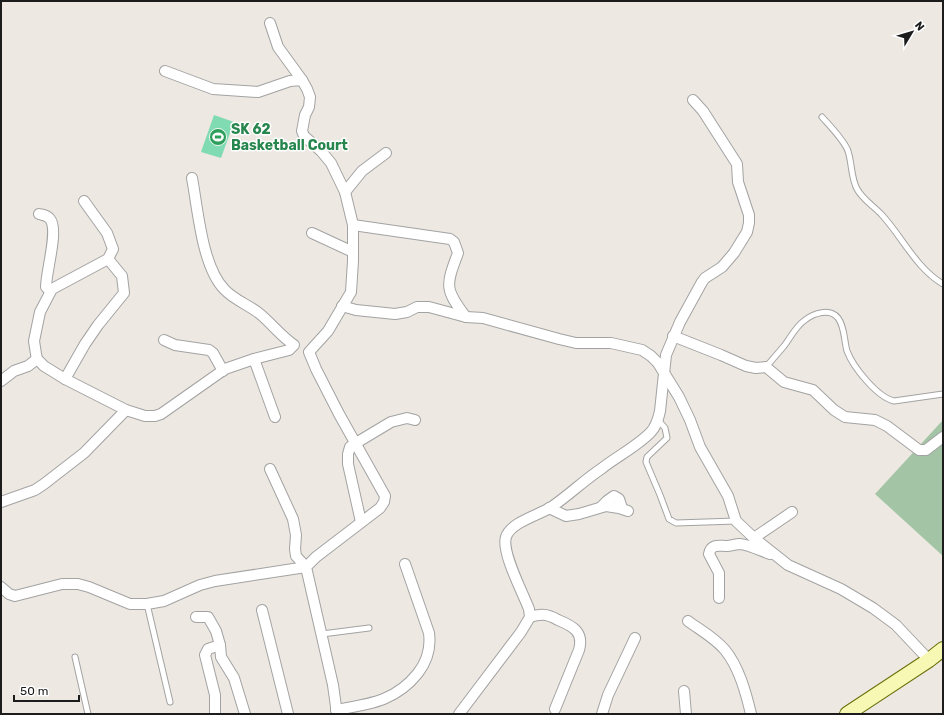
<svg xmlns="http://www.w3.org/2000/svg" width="944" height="715" font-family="Rubik,sans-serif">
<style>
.cemetery{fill:#a3c5a6}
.pitch{fill:#80dbb3}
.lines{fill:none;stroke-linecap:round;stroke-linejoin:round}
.service-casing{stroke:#a3a3a3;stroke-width:7}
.minor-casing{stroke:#a3a3a3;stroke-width:12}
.secondary-casing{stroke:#696f07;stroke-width:16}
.service{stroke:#fff;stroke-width:5}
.minor{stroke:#fff;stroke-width:10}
.secondary{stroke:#f8f8b5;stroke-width:14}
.labels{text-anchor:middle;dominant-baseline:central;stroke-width:3;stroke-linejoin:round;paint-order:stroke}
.leisure-label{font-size:14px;font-weight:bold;fill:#27864d;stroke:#fff;text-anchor:start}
</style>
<rect width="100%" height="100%" fill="#ede8e1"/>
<!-- cemetery -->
<path class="cemetery" d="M943 420V556L875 494Z"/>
<!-- pitch -->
<path class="pitch" d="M214 115 234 122 221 158 201 152Z"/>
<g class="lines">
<!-- service casing -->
<g class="service-casing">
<g id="service">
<path d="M822 117C830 126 844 140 848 151 852 163 851 178 857 189 863 200 875 207 882 215 903 238 916 268 943 284"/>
<path d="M766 367C772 360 778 353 784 346 791 337 795 327 805 320 814 313 830 308 838 318 845 327 844 341 847 351 853 367 877 397 894 401L943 394"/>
<path d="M658 420 665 428 667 438 647 457 646 462 660 495 669 519 676 523 736 521"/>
<path d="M147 604 170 702"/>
<path d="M322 634 369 628"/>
<path d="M75 657 88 714"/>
</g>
</g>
<!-- minor casing -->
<g class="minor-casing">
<g id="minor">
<path d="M270 23 278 47 302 80"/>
<path d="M165 71 213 89 258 92 290 81 302 80 307 89 310 97 309 107 305 115 302 131 304 136 321 151 331 163 345 192 353 225V261L351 292 328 331 309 352 316 369 339 414 385 496 384 502 380 508 316 557 306 567 333 685 337 714"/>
<path d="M345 192 362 171 386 153"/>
<path d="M84 201 107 233 113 249 108 259 52 289 40 312 34 341 36 354 37 359 44 366 65 379 126 410 145 416H155L161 414 225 369 254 359 289 350 294 345C281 336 272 324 260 314 249 305 234 300 224 289 202 266 198 210 192 178"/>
<path d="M39 214C43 215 47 215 50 219 59 230 46 271 46 287L48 289H52"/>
<path d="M353 225 450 239 454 242 458 253C446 285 444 289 466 317"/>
<path d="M312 233 353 252"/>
<path d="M342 306 356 310 395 314 407 312 417 307H429L466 317 483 318 559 339 576 343H611L642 350 651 356 658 363 679 397 690 420 700 447 728 496 736 521 754 538 788 565 841 589 873 608 896 625 929 660"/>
<path d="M673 336 721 355 746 366 756 368 766 367 784 382 813 390 834 410 845 417 875 420 887 426 919 450H926L943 437"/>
<path d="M164 340 175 345 209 350 213 353 223 371"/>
<path d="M254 359 275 417"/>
<path d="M65 379 85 344 98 325 124 293 122 276 108 259"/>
<path d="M1 381 14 371 28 366 37 359"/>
<path d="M270 469 293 519 296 535 295 549 296 556 306 567"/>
<path d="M1 502 35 490 44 484 84 453 126 410"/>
<path d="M601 507 607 501 614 496 619 499 622 508"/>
<path d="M549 508 566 516 579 514 606 506 619 508 628 511"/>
<path d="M361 522 348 464V454L350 447 356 443 391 422 407 418 415 420"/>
<path d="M754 538 792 512"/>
<path d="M1 587 9 594 15 596 62 584H78L89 587 130 604H147L164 601 200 585 215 581 306 567"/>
<path d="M719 598V573L709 554C711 543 720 546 727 546 731 546 735 544 740 544 750 545 761 551 770 554"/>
<path d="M262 610 288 714"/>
<path d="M196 617H208L216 631 220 645 221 657 234 678 245 714"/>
<path d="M530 617C533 616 536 615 539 615 545 614 553 617 558 620 573 626 584 632 579 650L555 709"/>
<path d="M688 621C700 630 715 638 725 650 739 667 746 693 751 714"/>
<path d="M684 691 686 714"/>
<path d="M336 710C370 704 396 701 418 673 428 660 431 648 429 633L405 564"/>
<path d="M215 714V695L205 655 208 649 220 645"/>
<path d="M459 714 521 632 530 617 529 609C523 593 501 552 506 537 510 523 538 515 550 508 568 496 583 481 601 469 616 457 636 447 650 433 656 427 658 420 660 411L666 355 680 322 702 282 705 278 722 267 734 253 747 232 749 223V215L738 182 737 164 703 111 693 100"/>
<path d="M602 714 608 695 635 638"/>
</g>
</g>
<!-- secondary casing -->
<g class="secondary-casing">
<path id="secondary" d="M847 714 929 660 943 649"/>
</g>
<!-- service -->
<use href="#service" class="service"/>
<!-- minor -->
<use href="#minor" class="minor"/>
<!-- secondary -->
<use href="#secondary" class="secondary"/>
</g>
<!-- icons -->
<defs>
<g id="stadium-disc" transform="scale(0.9)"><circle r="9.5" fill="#2e9e5b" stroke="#fff"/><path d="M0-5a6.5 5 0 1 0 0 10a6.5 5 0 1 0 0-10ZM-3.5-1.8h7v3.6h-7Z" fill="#fff"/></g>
</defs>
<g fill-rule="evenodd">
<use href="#stadium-disc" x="218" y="137"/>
</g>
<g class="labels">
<!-- leisure labels -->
<g class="leisure-label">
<text x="231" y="129">SK 62<tspan x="231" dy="16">Basketball Court</tspan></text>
</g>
</g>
<!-- border -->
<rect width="944" height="715" fill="none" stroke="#1c1c1c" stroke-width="4"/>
<!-- north arrow -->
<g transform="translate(912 32) rotate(52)" stroke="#ffffff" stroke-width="3" paint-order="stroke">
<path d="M0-3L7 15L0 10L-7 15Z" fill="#1c1c1c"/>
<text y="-6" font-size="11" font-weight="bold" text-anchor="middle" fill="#1c1c1c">N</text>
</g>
<!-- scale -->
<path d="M14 695v6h65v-6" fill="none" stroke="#1c1c1c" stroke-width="2"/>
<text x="20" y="695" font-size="12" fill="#1c1c1c" stroke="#ffffff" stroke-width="3" paint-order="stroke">50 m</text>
</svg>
